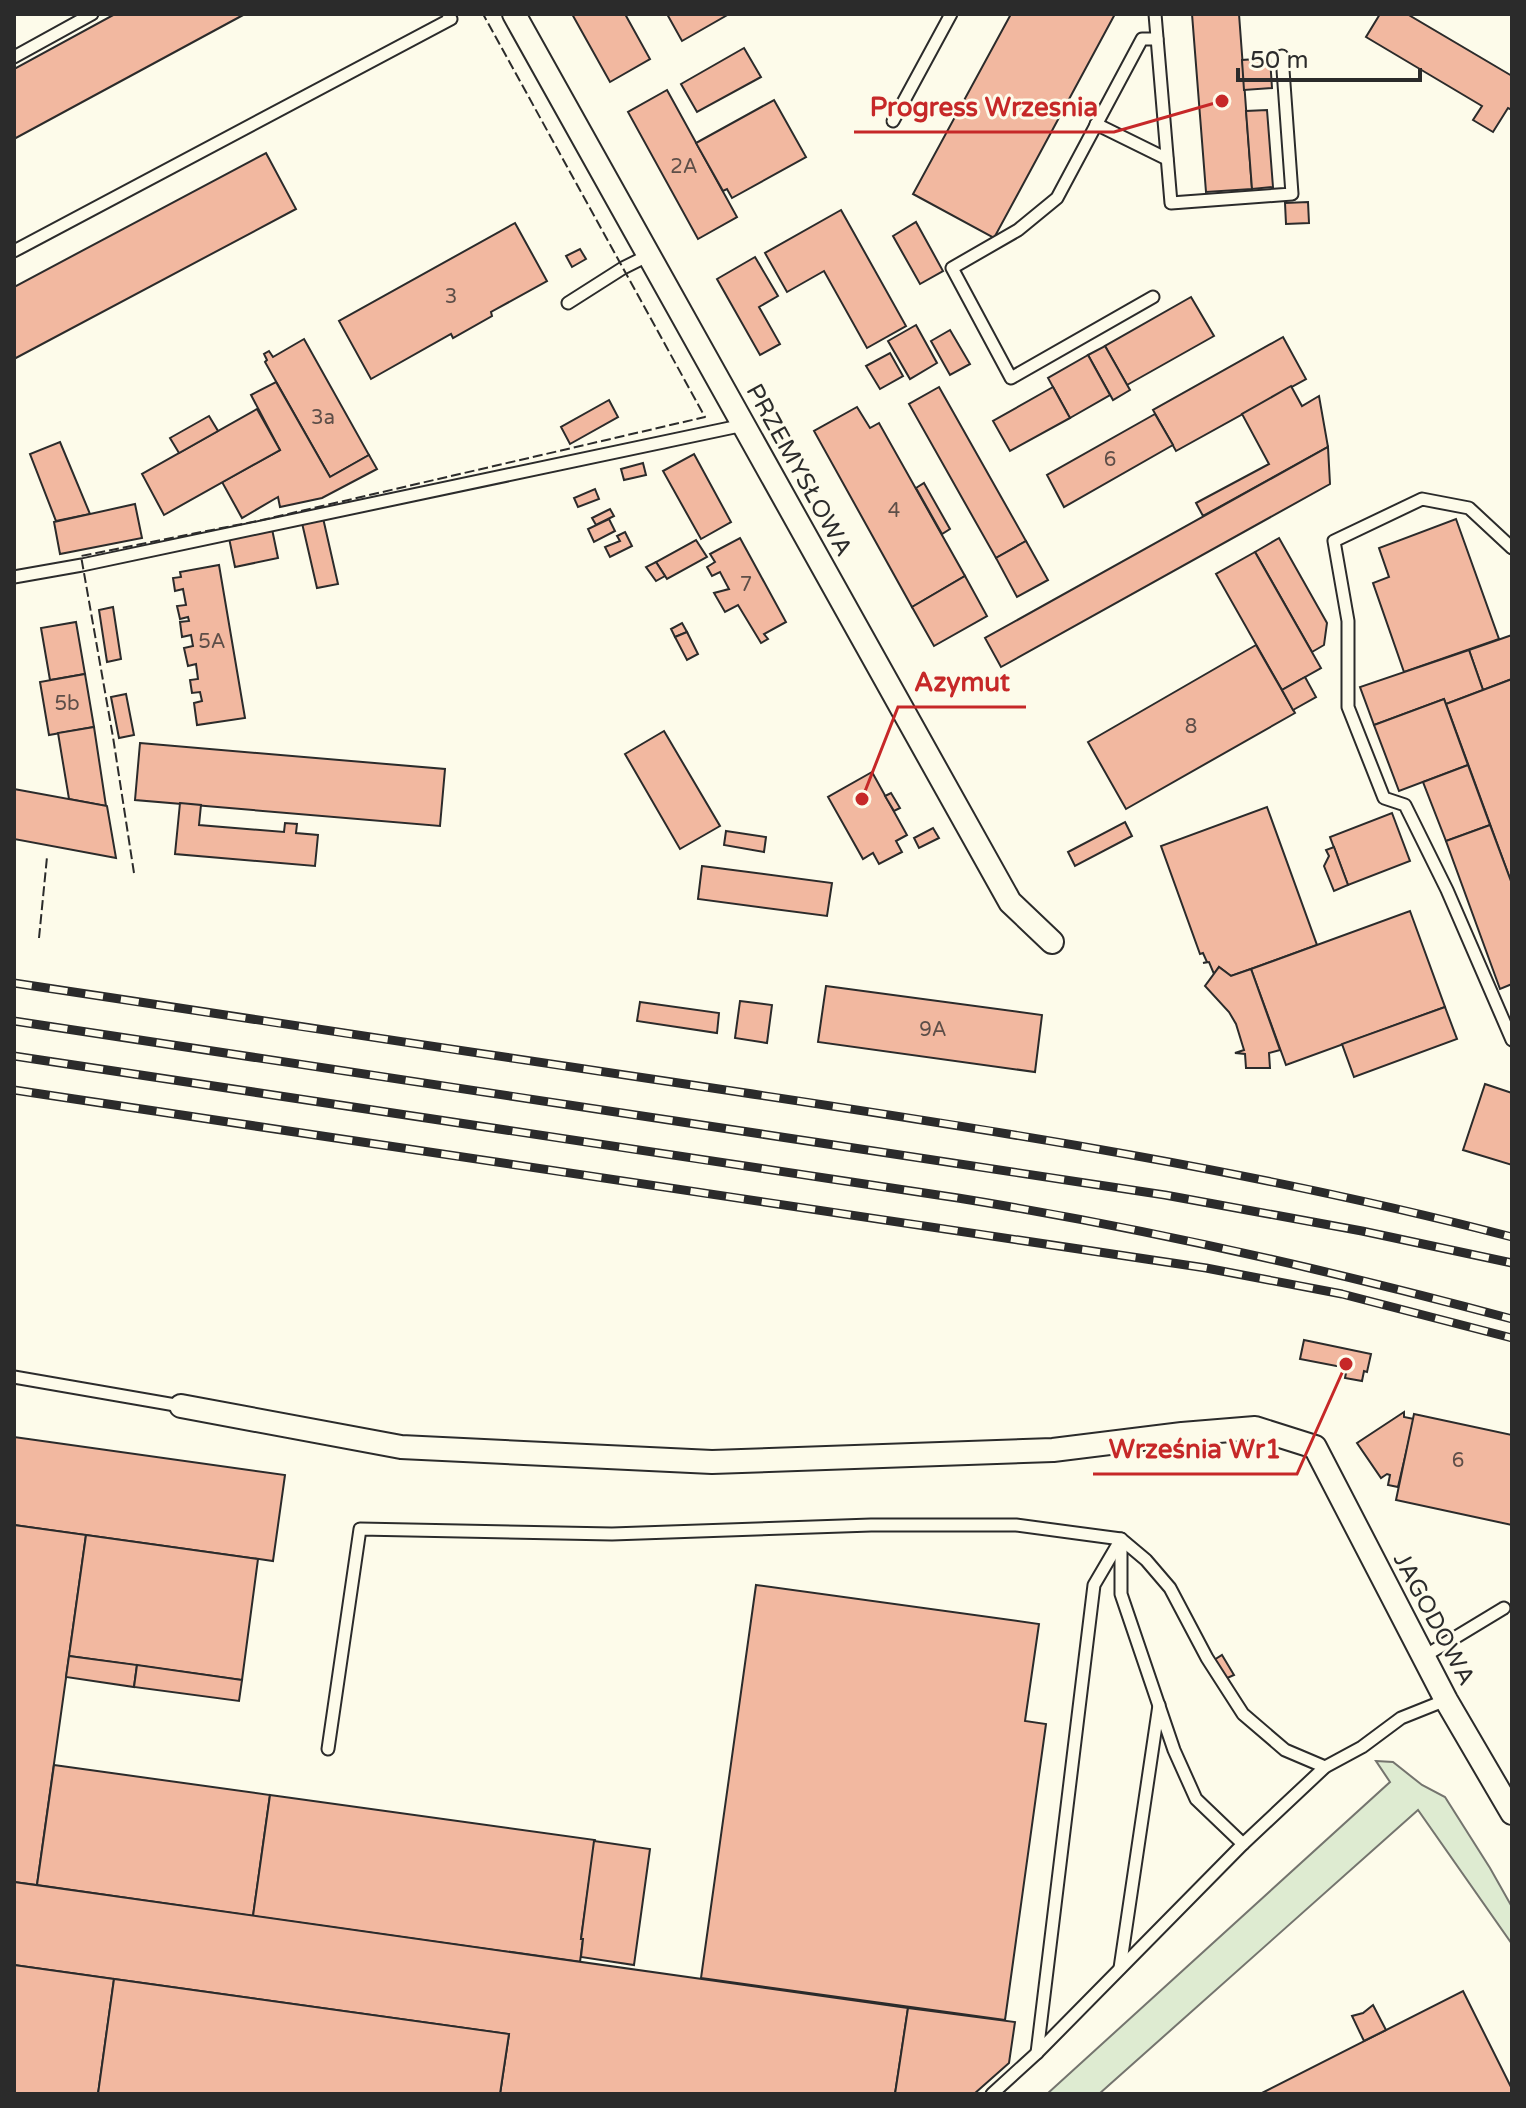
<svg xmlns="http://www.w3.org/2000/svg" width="1526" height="2108" font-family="'Varela Round',sans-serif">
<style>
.green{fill:#deebd1;stroke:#74746e;stroke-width:2}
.building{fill:#f2b8a0;stroke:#2b2b2b;stroke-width:2}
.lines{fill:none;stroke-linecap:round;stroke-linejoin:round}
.service-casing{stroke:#2b2b2b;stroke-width:15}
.minor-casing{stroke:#2b2b2b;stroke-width:26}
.service{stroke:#fdfbea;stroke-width:11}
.minor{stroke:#fdfbea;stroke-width:22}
.rail-casing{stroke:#2b2b2b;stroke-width:9}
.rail{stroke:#fdfbea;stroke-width:6;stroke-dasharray:18;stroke-linecap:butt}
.fence{stroke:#2b2b2b;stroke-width:2;stroke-dasharray:10 4;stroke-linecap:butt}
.labels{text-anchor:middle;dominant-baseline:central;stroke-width:6;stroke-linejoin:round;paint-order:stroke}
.number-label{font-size:20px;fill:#5d4e48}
.street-label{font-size:24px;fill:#2b2b2b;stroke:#fdfbea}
.leader{fill:none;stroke:#c62828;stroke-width:3}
.callout-dot{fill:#c62828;stroke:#fdfbea;stroke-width:3}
.callout-label{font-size:26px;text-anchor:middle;font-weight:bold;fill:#c62828;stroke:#fdfbea;stroke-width:6;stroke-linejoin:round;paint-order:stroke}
</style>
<rect width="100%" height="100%" fill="#fdfbea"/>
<!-- green -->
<path class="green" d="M1376 1761 1393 1762 1422 1785 1445 1797 1490 1868 1512 1907V1944L1418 1810 1099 2094H1047L1390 1782Z"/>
<!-- building -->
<g class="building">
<path d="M115 14H245L14 139V69Z"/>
<path d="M572 14H625L650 59 610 82Z"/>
<path d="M667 14H729L682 41Z"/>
<path d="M1011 14H1115L994 238 913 194Z"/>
<path d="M1192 14H1239L1252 189 1206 192Z"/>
<path d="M1380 14H1407L1512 76V110L1508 108 1493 132 1473 120 1482 106 1366 37Z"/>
<path d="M744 48 761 77 697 112 681 84Z"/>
<path d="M1270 58 1272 88 1244 90 1242 60Z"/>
<path d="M667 90 737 217 698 239 628 112Z"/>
<path d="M774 100 806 157 732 198 727 189 723 191 696 143Z"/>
<path d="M1267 110 1273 187 1252 189 1246 111Z"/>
<path d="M266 153 296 209 14 359V287Z"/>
<path d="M1308 202 1309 223 1286 224 1285 203Z"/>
<path d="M841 210 906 326 867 348 824 271 787 292 765 253Z"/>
<path d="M916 222 943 271 920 284 893 236Z"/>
<path d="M515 223 547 281 491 312 492 316 453 338 451 334 371 379 339 321Z"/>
<path d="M580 249 586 259 572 267 566 256Z"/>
<path d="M755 257 778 296 759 307 780 344 760 355 717 279Z"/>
<path d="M1191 297 1214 336 1127 385 1105 346Z"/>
<path d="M916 325 937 363 910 379 888 341Z"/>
<path d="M950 330 970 364 950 375 931 341Z"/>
<path d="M1283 337 1306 379 1176 451 1153 410Z"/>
<path d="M304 339 369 455 330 477 265 362 267 360 264 354 269 351 273 357Z"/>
<path d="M1105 346 1130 390 1113 400 1088 355Z"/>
<path d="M890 353 903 376 880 389 866 366Z"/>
<path d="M1088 355 1110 395 1070 418 1048 378Z"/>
<path d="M276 382 330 477 369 455 377 469 322 498 280 507 278 497 242 518 222 482 280 450 251 395Z"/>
<path d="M1291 386 1302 406 1319 396 1328 447 1203 516 1196 503 1269 464 1242 414Z"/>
<path d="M939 387 1026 541 996 558 909 404Z"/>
<path d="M1053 387 1070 418 1010 451 993 421Z"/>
<path d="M609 400 618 417 570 444 561 427Z"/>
<path d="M857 407 870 428 879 423 965 576 912 607 814 431Z"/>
<path d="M257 409 280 450 164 515 142 474Z"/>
<path d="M1155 414 1173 445 1064 507 1047 475Z"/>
<path d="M209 416 218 431 179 453 170 438Z"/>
<path d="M60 442 90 514 56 521 30 454Z"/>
<path d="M1328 447 1330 484 1001 667 985 638Z"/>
<path d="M694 454 731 522 701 539 663 471Z"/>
<path d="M643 463 646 475 624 480 621 469Z"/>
<path d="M924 483 950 529 942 534 916 488Z"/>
<path d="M595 489 599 499 578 507 574 498Z"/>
<path d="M135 504 142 538 60 554 54 522Z"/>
<path d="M610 509 614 516 596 525 592 518Z"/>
<path d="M323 518 338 584 317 588 302 523Z"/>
<path d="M609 519 615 531 594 542 588 529Z"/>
<path d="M1456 519 1499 639 1404 672 1373 583 1389 577 1379 548Z"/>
<path d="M272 529 278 558 235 567 229 538Z"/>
<path d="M625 532 632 546 610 557 605 547 620 541 617 536Z"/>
<path d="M740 538 786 622 764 634 768 639 761 643 738 605 725 612 714 593 729 589 720 572 712 576 707 567 715 562 710 554Z"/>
<path d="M1279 538 1327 623 1324 645 1312 652 1255 552Z"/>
<path d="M696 540 707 557 667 579 656 562Z"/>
<path d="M1026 541 1048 580 1017 597 996 558Z"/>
<path d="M1255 552 1321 668 1282 690 1216 574Z"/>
<path d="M656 562 665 576 656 581 646 567Z"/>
<path d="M219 565 245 718 197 725 194 703 202 701 200 692 192 693 190 680 198 679 196 664 188 666 184 648 193 646 191 635 182 637 180 622 189 621 188 617 180 619 177 606 186 605 183 589 175 591 173 578 181 577 180 572Z"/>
<path d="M965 576 987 616 934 646 912 607Z"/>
<path d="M113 607 121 659 107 662 99 610Z"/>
<path d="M76 622 85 674 50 680 41 628Z"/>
<path d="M682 623 687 632 675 637 671 629Z"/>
<path d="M687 632 698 654 687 660 675 637Z"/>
<path d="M1512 635V679L1483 690 1469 650Z"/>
<path d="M1256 645 1295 713 1126 809 1088 742Z"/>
<path d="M1469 650 1483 690 1446 704 1444 699 1374 725 1360 687Z"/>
<path d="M85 674 94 727 49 735 40 682Z"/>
<path d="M1305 677 1316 697 1293 710 1282 690Z"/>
<path d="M1512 679V884L1446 704Z"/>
<path d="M126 694 134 735 119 738 111 697Z"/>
<path d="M1444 699 1468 765 1399 791 1374 725Z"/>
<path d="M94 727 106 806 69 799 58 733Z"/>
<path d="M664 731 720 826 680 849 625 754Z"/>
<path d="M140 743 445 769 440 826 135 800Z"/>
<path d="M1468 765 1490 825 1446 841 1423 782Z"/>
<path d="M872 772 907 835 896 841 902 852 879 864 873 853 863 859 828 797Z"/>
<path d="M14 789 107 806 116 858 14 839Z"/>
<path d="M891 793 900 808 894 811 885 796Z"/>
<path d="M180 803 201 805 199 825 284 832 285 823 297 824 296 833 318 835 315 866 175 854Z"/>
<path d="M1267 807 1317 945 1231 976 1219 967 1214 974 1209 962 1203 963 1207 962 1203 953 1200 954 1161 846Z"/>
<path d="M1392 813 1410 861 1348 885 1330 837Z"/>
<path d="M1125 822 1132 836 1075 866 1068 852Z"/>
<path d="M1490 825 1512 884V984L1500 989 1446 841Z"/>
<path d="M933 828 939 838 919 848 914 838Z"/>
<path d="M726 831 766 837 764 852 724 845Z"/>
<path d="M1334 847 1348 885 1334 891 1324 866 1329 856 1326 850Z"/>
<path d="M702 866 832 883 827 916 698 899Z"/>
<path d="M1410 911 1445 1007 1286 1065 1251 969Z"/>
<path d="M1219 967 1231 976 1251 969 1280 1050 1269 1053 1270 1068H1246L1245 1054 1235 1053 1244 1050 1236 1024 1229 1012 1205 986Z"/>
<path d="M826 986 1042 1015 1035 1072 818 1042Z"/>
<path d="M740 1001 772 1005 767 1043 735 1038Z"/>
<path d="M640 1002 719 1013 717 1033 637 1021Z"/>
<path d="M1445 1007 1457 1039 1354 1077 1342 1044Z"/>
<path d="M1485 1084 1512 1093V1165L1463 1150Z"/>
<path d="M1304 1340 1371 1354 1367 1372 1364 1371 1362 1381 1345 1378 1347 1368 1300 1359Z"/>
<path d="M1404 1412V1417L1414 1419 1398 1487 1388 1485 1390 1475 1387 1474 1381 1478 1357 1443Z"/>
<path d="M1414 1414 1512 1435V1525L1396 1500Z"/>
<path d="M14 1437 285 1475 273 1561 14 1525Z"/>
<path d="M14 1525 86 1535 37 1885 14 1882Z"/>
<path d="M86 1535 258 1559 242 1680 69 1656Z"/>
<path d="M756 1585 1039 1624 1025 1721 1046 1724 1005 2020 701 1978Z"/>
<path d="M1222 1655 1234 1675 1225 1679 1214 1660Z"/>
<path d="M69 1656 137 1665 134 1687 66 1677Z"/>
<path d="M137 1665 242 1680 239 1701 134 1687Z"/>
<path d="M54 1765 270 1795 253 1916 37 1885Z"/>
<path d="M270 1795 595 1840 581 1939H583L580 1962 253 1916Z"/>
<path d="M594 1841 650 1849 634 1965 581 1957 583 1939H581Z"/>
<path d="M14 1882 908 2008 895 2094H500L509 2034 14 1965Z"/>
<path d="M14 1965 114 1979 98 2094H14Z"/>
<path d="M114 1979 509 2034 500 2094H98Z"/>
<path d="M1463 1991 1512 2089V2094H1260Z"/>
<path d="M1373 2005 1386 2030 1364 2041 1352 2016 1363 2013Z"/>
<path d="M908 2008 1015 2022 1009 2063 974 2094H895Z"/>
</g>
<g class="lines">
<!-- service casing -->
<g class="service-casing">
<g id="service">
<path d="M1155 14 1171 203 1292 194 1282 56"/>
<path d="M14 57 92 14"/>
<path d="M893 121 951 14"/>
<path d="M1096 124 1167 159"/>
<path d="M14 251 451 19 448 14"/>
<path d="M1153 297 1011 378 952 268 1018 230 1057 198 1142 39H1157"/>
<path d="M568 303 623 268 649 255"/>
<path d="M1512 548 1469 508 1422 499 1334 541 1348 621V707L1384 798 1405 805 1447 890 1512 1040"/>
<path d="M14 577 82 565 744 425"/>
<path d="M14 1377 181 1406"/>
<path d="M1423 1657 1504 1608"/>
<path d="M328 1749 360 1529 612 1534 871 1525H1016L1121 1539V1594L1174 1750 1196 1799 1243 1844"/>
<path d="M1120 1968 1159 1705"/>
<path d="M1037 2053 1094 1585 1121 1539 1146 1560 1170 1588 1207 1658 1243 1714 1285 1750 1325 1767"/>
<path d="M992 2094 1037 2053 1243 1844 1325 1767 1362 1747 1401 1718 1446 1700"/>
</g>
</g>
<!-- minor casing -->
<g class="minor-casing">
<g id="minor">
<path d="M514 14 1010 902 1052 942"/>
<path d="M181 1406 401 1447 712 1462 1053 1450 1182 1434 1255 1428 1315 1447 1446 1700 1512 1813"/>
</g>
</g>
<!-- service -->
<use href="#service" class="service"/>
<!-- minor -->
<use href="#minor" class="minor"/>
<!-- rail casing -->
<g class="rail-casing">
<g id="rail">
<path d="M14 983C256 1020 497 1056 739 1092 999 1131 1258 1171 1512 1237"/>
<path d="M14 1021 1165 1195 1362 1231 1512 1263"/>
<path d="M14 1056 958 1198C1145 1228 1329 1270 1512 1319"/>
<path d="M14 1090 1206 1268 1342 1294 1512 1338"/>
</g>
</g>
<!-- rail -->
<use href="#rail" class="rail"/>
<!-- fence -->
<g class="fence">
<path d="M134 873 113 737 81 556 262 520 705 417 483 14"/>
<path d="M39 938 47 857"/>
</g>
</g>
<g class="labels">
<!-- number labels -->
<g class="number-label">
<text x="684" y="167">2A</text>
<text x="451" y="297">3</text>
<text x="323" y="418">3a</text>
<text x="1110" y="460">6</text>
<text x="894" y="511">4</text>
<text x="746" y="585">7</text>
<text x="212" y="642">5A</text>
<text x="67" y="704">5b</text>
<text x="1191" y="727">8</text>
<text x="933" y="1030">9A</text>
<text x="1458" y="1461">6</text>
</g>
<!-- street labels -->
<g class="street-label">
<text transform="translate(799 470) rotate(61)">PRZEMYSŁOWA</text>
<text transform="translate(1434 1619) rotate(62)">JAGODOWA</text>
</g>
</g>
<!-- callouts -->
<path class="leader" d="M1222 101L1114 132H854M862 799L898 707H1026M1346 1364L1297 1474H1093"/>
<g class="callout-dot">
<circle cx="1222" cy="101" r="8"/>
<circle cx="862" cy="799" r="8"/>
<circle cx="1346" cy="1364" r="8"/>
</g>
<g class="callout-label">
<text x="984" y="116">Progress Wrzesnia</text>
<text x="962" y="691">Azymut</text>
<text x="1195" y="1458">Września Wr1</text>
</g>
<!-- border -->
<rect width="1526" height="2108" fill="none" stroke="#2b2b2b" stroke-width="32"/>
<!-- scale -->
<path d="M1238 68v12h182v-12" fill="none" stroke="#2b2b2b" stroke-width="4"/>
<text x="1250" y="68" font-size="24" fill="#2b2b2b" stroke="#fdfbea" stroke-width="6" paint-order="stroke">50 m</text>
</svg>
